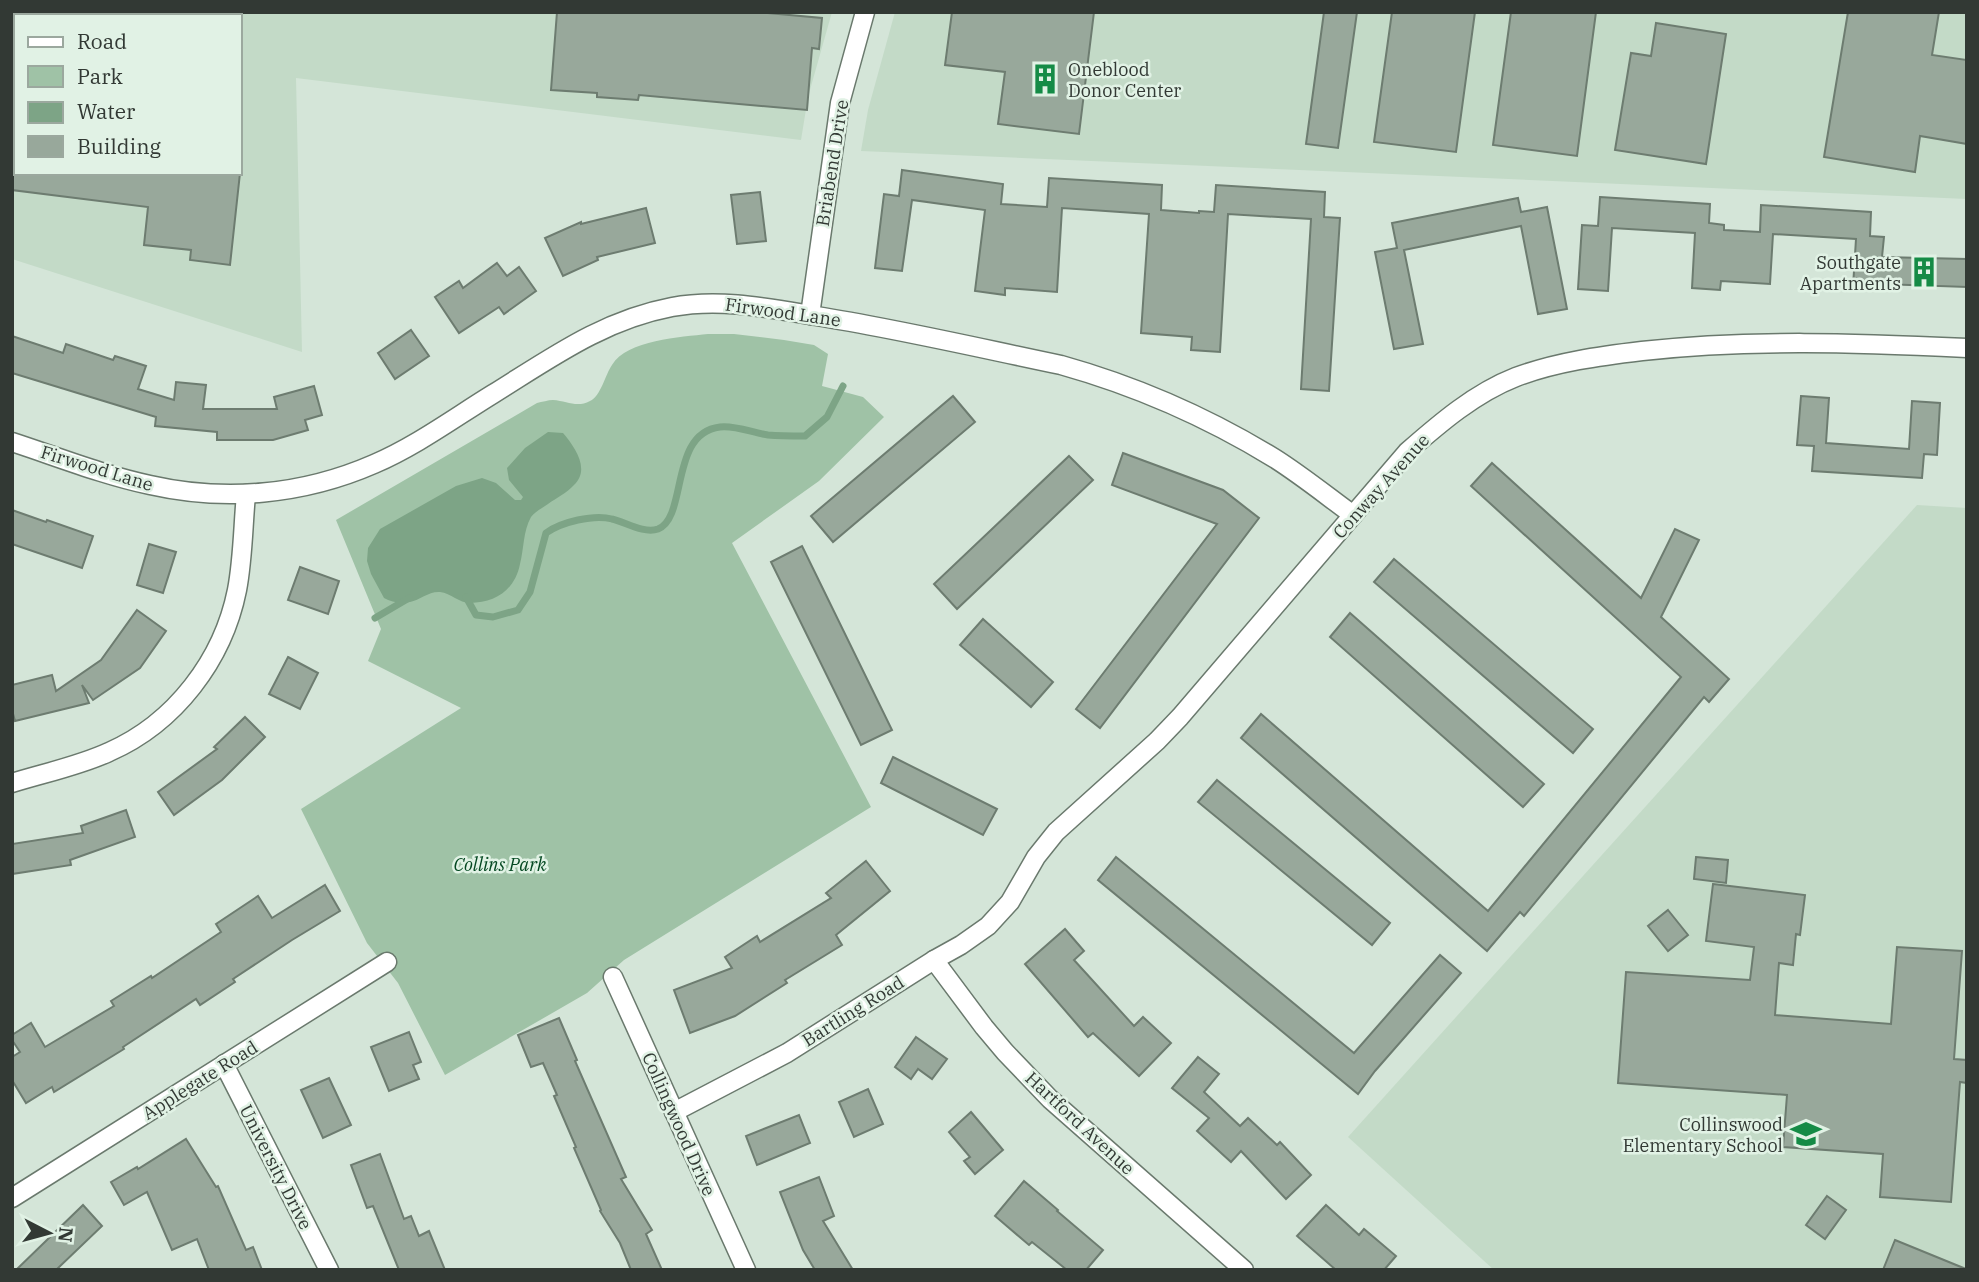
<svg xmlns="http://www.w3.org/2000/svg" width="1979" height="1282" font-family="'IBM Plex Serif',serif">
<style>
.built{fill:#c3dac7;fill-rule:evenodd}
.green{fill:#9fc2a6}
.water{fill:#7da486}
.lines{fill:none;stroke-linecap:round;stroke-linejoin:round}
.stream{stroke:#7da486;stroke-width:7}
.building{fill:#98a89b;stroke:#6d7c70;stroke-width:2}
.minor-casing{stroke:#6a796d;stroke-width:21}
.minor{stroke:#fff;stroke-width:18}
.labels{text-anchor:middle;dominant-baseline:central;stroke-width:5;stroke-linejoin:round;paint-order:stroke}
.poi-label{font-size:18px;fill:#323934;stroke:#e1f2e5;text-anchor:end}
.street-label{font-size:18px;fill:#323934;stroke:#e1f2e5}
.park-label{font-size:18px;font-style:italic;fill:#044821;stroke:#e1f2e5}
</style>
<rect width="100%" height="100%" fill="#d4e5d8"/>
<!-- built -->
<g class="built">
<path d="M12 12H832L808 97 801 140 296 78 302 352 12 259ZM16 16H240V173H16Z"/>
<path d="M895 12H1967V199L861 151 868 110Z"/>
<path d="M1917 505 1967 508V1270H1494L1348 1137Z"/>
</g>
<!-- green -->
<path class="green" d="M708 334H734L784 340 814 345 828 354 822 386 863 397 884 417 819 481 732 543 871 807 624 960 587 993 445 1075 398 983 367 943 301 809 461 708 368 661 381 629 336 520 537 403C542 402 548 400 553 400 567 401 577 408 590 401 601 396 605 375 612 365 627 340 681 337 708 334Z"/>
<!-- water -->
<path class="water" d="M548 432 563 433C574 446 591 469 574 485 567 493 556 498 548 504 542 508 535 512 531 517 523 531 524 549 520 564 515 590 495 603 470 603 459 603 451 593 440 592 429 591 420 600 410 602 401 604 391 602 384 598L371 574 367 561 368 548 380 529 456 486 482 478 496 483 515 500H521L523 497 509 480 507 468 525 448Z"/>
<g class="lines">
<!-- stream -->
<g class="stream">
<path d="M466 597 476 615 493 617 518 610 530 592 546 533C561 522 594 514 612 519 625 522 644 534 658 529 688 517 669 433 720 427 735 425 753 433 768 435 780 436 793 436 805 436L827 417 843 386"/>
<path d="M375 618 409 598"/>
</g>
</g>
<!-- building -->
<g class="building">
<path d="M557 12H757L822 18 819 49 812 48 807 110 639 95 638 100 597 97V93L551 90Z"/>
<path d="M952 12H1094L1079 134 998 124 1005 72 945 65Z"/>
<path d="M1324 12H1357L1338 148 1306 144Z"/>
<path d="M1392 12H1475L1456 152 1374 142Z"/>
<path d="M1511 12H1596L1577 156 1493 145Z"/>
<path d="M1848 12H1939L1932 55 1967 60V144L1920 136 1915 172 1824 157Z"/>
<path d="M1656 23 1726 34 1706 164 1615 150 1631 53 1651 56Z"/>
<path d="M902 170 1003 184 1001 204 1047 207 1049 178 1162 185 1161 210 1199 213V211L1214 212 1216 185 1325 192 1324 217 1340 218 1329 391 1301 389 1311 219 1228 214 1220 352 1191 350 1192 337 1141 333 1149 214 1062 208 1057 292 1005 288V295L975 291 985 210 912 200 902 271 875 268 884 194 899 196Z"/>
<path d="M12 173H240L230 265 190 260 191 250 144 245 148 207 12 190Z"/>
<path d="M760 192 766 241 737 244 731 195Z"/>
<path d="M1600 197 1710 204 1709 223 1724 225V230L1760 232 1761 205 1871 212 1870 236 1884 237 1882 257 1967 259V287L1881 284 1880 289 1853 287 1856 239 1773 234 1770 284 1721 281 1720 290 1692 288 1695 233 1612 228 1608 291 1578 289 1582 225 1598 226Z"/>
<path d="M1518 198 1521 212 1547 207 1567 309 1538 314 1521 226 1404 250 1423 344 1394 349 1375 252 1397 248 1392 223Z"/>
<path d="M646 208 655 243 597 257 598 260 563 276 545 238 581 222V224Z"/>
<path d="M497 263 507 276 519 267 536 291 504 314 499 307 459 333 435 297 459 281 463 288Z"/>
<path d="M411 330 429 356 395 379 378 353Z"/>
<path d="M12 336 63 353 66 344 113 360 115 356 146 366 138 389 174 400 176 382 206 385 203 409H277L274 397 314 386 322 415 305 420 308 430 273 440H217V432L155 426 156 417 12 373Z"/>
<path d="M953 396 975 422 833 542 811 516Z"/>
<path d="M1801 396 1829 398 1826 443 1909 449 1912 401 1940 403 1937 455 1924 454 1922 478 1812 471 1814 446 1797 445Z"/>
<path d="M1123 453 1223 490 1259 518 1100 728 1076 709 1217 524 1112 485Z"/>
<path d="M1069 456 1093 480 957 609 934 584Z"/>
<path d="M1492 463 1641 598 1675 529 1699 540 1661 617 1729 679 1709 702 1704 697 1524 916 1520 912 1487 951 1241 738 1261 714 1488 911 1681 677 1471 486Z"/>
<path d="M12 510 46 522 47 520 93 536 82 568 12 544Z"/>
<path d="M149 544 176 552 163 593 137 585Z"/>
<path d="M802 546 892 730 861 745 771 562Z"/>
<path d="M1394 559 1593 729 1573 753 1374 582Z"/>
<path d="M300 567 339 581 328 614 288 600Z"/>
<path d="M137 610 166 631 140 668 93 700 82 685 89 703 15 721 12 710V685L52 675 56 691 101 660Z"/>
<path d="M1350 613 1544 784 1523 807 1330 637Z"/>
<path d="M983 619 1053 682 1031 707 960 645Z"/>
<path d="M288 657 318 673 300 709 269 694Z"/>
<path d="M245 717 265 737 222 780 174 815 158 792 217 749 214 747Z"/>
<path d="M893 757 997 809 983 835 881 783Z"/>
<path d="M1217 780 1390 923 1372 945 1198 802Z"/>
<path d="M126 810 135 837 70 860 71 865 12 874V844L83 833 81 826Z"/>
<path d="M1116 857 1354 1053 1440 955 1461 973 1375 1071 1358 1094 1098 880Z"/>
<path d="M1696 857 1728 860 1726 883 1694 879Z"/>
<path d="M866 861 890 891 836 935 842 945 785 980 787 983 735 1016 690 1033 674 990 732 968 725 957 757 936 760 942 831 898 826 893Z"/>
<path d="M1713 884 1805 895 1800 935 1796 934 1793 965 1779 963 1775 1015 1891 1024 1897 947 1962 951 1954 1059 1967 1060V1083L1960 1082 1951 1202 1880 1197 1883 1154 1783 1147 1787 1095 1618 1083 1626 972 1750 980 1754 947 1706 941Z"/>
<path d="M325 885 340 911 292 940 233 979 235 982 200 1005 196 999 123 1047 124 1049 54 1092 52 1087 26 1103 12 1080V1057L20 1052 12 1040V1035L31 1023 45 1047 114 1006 111 1001 151 976 152 978 221 932 216 924 258 896 272 918Z"/>
<path d="M1668 910 1688 935 1668 951 1648 926Z"/>
<path d="M1065 929 1084 951 1074 960 1134 1026 1143 1017 1171 1043 1139 1076 1093 1033 1088 1037 1025 964Z"/>
<path d="M559 1018 577 1060 575 1061 626 1177 621 1179 652 1230 646 1234 662 1270H631L620 1243 600 1211 601 1210 574 1148 576 1147 554 1096 557 1095 543 1063 531 1067 518 1035Z"/>
<path d="M409 1032 421 1062 413 1065 419 1079 389 1091 371 1047Z"/>
<path d="M916 1037 947 1059 932 1079 918 1069 911 1079 895 1067Z"/>
<path d="M1198 1057 1219 1074 1204 1092 1240 1126 1248 1118 1277 1145 1280 1142 1311 1175 1286 1199 1241 1151 1231 1162 1197 1131 1209 1118 1172 1088Z"/>
<path d="M329 1078 351 1125 323 1138 301 1090Z"/>
<path d="M868 1089 883 1124 854 1137 839 1102Z"/>
<path d="M971 1112 1003 1150 975 1174 964 1161 970 1157 949 1132Z"/>
<path d="M799 1115 810 1143 757 1165 746 1136Z"/>
<path d="M186 1139 216 1187 218 1186 246 1250 253 1247 262 1270H209L197 1239 172 1250 147 1192 124 1205 111 1182 137 1167 138 1169Z"/>
<path d="M380 1154 404 1219 411 1216 419 1236 429 1231 445 1270H399L373 1206 367 1208 351 1165Z"/>
<path d="M819 1177 834 1216 823 1221 853 1270H815L803 1250 780 1192Z"/>
<path d="M1024 1181 1058 1210 1057 1211 1103 1250 1086 1270H1067L1032 1242 1029 1245 995 1216Z"/>
<path d="M1827 1196 1846 1210 1825 1239 1806 1225Z"/>
<path d="M83 1205 102 1226 56 1270H16Z"/>
<path d="M1326 1205 1359 1235 1364 1229 1396 1256 1384 1270H1336L1297 1236Z"/>
<path d="M1895 1240 1966 1269V1270H1883Z"/>
</g>
<g class="lines">
<!-- minor casing -->
<g class="minor-casing">
<g id="minor">
<path d="M810 315 840 103 865 12"/>
<path d="M12 442C58 457 103 475 150 485 225 502 303 495 374 464 416 446 454 418 493 394 551 358 603 320 672 307 720 298 768 308 816 316 898 329 979 348 1061 365 1136 386 1207 417 1274 458 1301 475 1327 496 1353 515"/>
<path d="M12 783C44 773 79 766 109 752 175 723 223 660 237 590 243 559 243 526 246 494"/>
<path d="M934 960 984 1027 1005 1052 1050 1099 1244 1270"/>
<path d="M613 977 746 1270"/>
<path d="M224 1064 329 1270"/>
<path d="M674 1112 787 1053 934 960 961 945 988 926 1010 902 1036 857 1056 832 1157 741 1180 717 1407 452C1440 423 1475 393 1516 377 1556 362 1600 356 1642 351 1751 339 1857 343 1967 348"/>
<path d="M12 1198 387 962"/>
</g>
</g>
<!-- minor -->
<use href="#minor" class="minor"/>
</g>
<!-- icons -->
<defs>
<g id="building-bare" transform="scale(2.415)"><path d="M-4-6H4V6H1V3H-1V6H-4ZM-2.5-4.3h1.7v1.8h-1.7ZM.8-4.3h1.7v1.8H.8ZM-2.5-1h1.7V.8h-1.7ZM.8-1h1.7V.8H.8Z" fill="#158b46" stroke="#e1f2e5" stroke-width="2.5" paint-order="stroke"/></g>
<g id="school-bare" transform="scale(2.415)"><path d="M0-5L7-2L0 1L-7-2ZM-4 1L0 2.5L4 1V4Q0 6-4 4Z" fill="#158b46" stroke="#e1f2e5" stroke-width="2.5" paint-order="stroke"/></g>
</defs>
<g fill-rule="evenodd">
<use href="#building-bare" x="1045" y="79"/>
<use href="#building-bare" x="1924" y="272"/>
<use href="#school-bare" x="1806" y="1134"/>
</g>
<g class="labels">
<!-- poi labels -->
<g class="poi-label">
<text x="1068" y="69" text-anchor="start">Oneblood<tspan x="1068" dy="21">Donor Center</tspan></text>
<text x="1901" y="262">Southgate<tspan x="1901" dy="21">Apartments</tspan></text>
<text x="1783" y="1124">Collinswood<tspan x="1783" dy="21">Elementary School</tspan></text>
</g>
<!-- street labels -->
<g class="street-label">
<text transform="translate(832 163) rotate(-81)">Briabend Drive</text>
<text transform="translate(783 312) rotate(8)">Firwood Lane</text>
<text transform="translate(97 468) rotate(17)">Firwood Lane</text>
<text transform="translate(1381 486) rotate(-48)">Conway Avenue</text>
<text transform="translate(853 1011) rotate(-32)">Bartling Road</text>
<text transform="translate(200 1080) rotate(-32)">Applegate Road</text>
<text transform="translate(1080 1123) rotate(43)">Hartford Avenue</text>
<text transform="translate(679 1124) rotate(66)">Collingwood Drive</text>
<text transform="translate(276 1167) rotate(63)">University Drive</text>
</g>
<!-- park labels -->
<g class="park-label">
<text x="500" y="864">Collins Park</text>
</g>
</g>
<!-- border -->
<rect width="1979" height="1282" fill="none" stroke="#323934" stroke-width="28"/>
<!-- legend -->
<rect x="14" y="14" width="228" height="161" fill="#e1f2e5" stroke="#9ba89e" stroke-width="2"/>
<rect x="28" y="37" width="35" height="10" fill="#ffffff" stroke="#9ba89e" stroke-width="2"/>
<text x="77" y="49" font-size="21" fill="#323934">Road</text>
<rect x="28" y="66" width="35" height="21" fill="#9fc2a6" stroke="#9ba89e" stroke-width="2"/>
<text x="77" y="84" font-size="21" fill="#323934">Park</text>
<rect x="28" y="102" width="35" height="21" fill="#7da486" stroke="#9ba89e" stroke-width="2"/>
<text x="77" y="119" font-size="21" fill="#323934">Water</text>
<rect x="28" y="136" width="35" height="21" fill="#98a89b" stroke="#9ba89e" stroke-width="2"/>
<text x="77" y="154" font-size="21" fill="#323934">Building</text>
<!-- north arrow -->
<g transform="translate(49 1233) rotate(96)" stroke="#e1f2e5" stroke-width="5" paint-order="stroke">
<path d="M0-5L12 26L0 18L-12 26Z" fill="#323934"/>
<text y="-10" font-size="19" font-weight="bold" text-anchor="middle" fill="#323934">N</text>
</g>
</svg>
